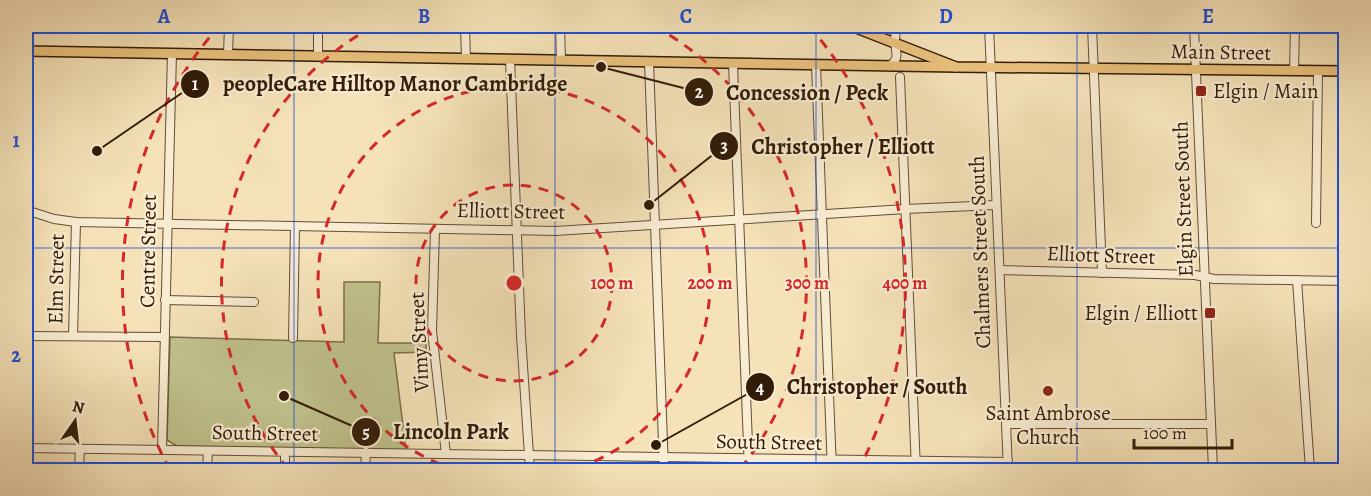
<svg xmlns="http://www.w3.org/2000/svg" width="1371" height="496" font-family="Alegreya,serif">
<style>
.green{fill:#c0c28c;stroke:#796f4a;stroke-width:1.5}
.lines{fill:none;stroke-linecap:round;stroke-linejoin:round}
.minor-casing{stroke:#634e34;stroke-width:10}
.major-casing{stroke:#321c08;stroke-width:12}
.minor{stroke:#f8ecd2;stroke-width:8}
.major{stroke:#eac17c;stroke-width:9}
.grid{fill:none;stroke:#1d4ed8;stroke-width:1.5;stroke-opacity:0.55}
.ring{fill:none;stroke:#d62828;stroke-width:3;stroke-dasharray:10 8}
.poi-dot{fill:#8f2418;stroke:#f8ecd2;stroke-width:2}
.labels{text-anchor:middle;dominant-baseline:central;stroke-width:4.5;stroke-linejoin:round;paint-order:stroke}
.street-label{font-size:21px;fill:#321c08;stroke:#f8ecd2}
.poi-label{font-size:21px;fill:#321c08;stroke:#f8ecd2;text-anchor:start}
.centre{fill:#d62828;stroke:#f8ecd2;stroke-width:3}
.ring-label{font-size:18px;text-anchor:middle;font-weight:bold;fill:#d62828;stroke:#f8ecd2;stroke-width:4.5;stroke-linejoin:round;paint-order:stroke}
.leader{fill:none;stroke:#321c08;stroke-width:2}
.callout-dot{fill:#321c08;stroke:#f8ecd2;stroke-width:2}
.mark-label{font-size:18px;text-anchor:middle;font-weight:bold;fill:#fff}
.callout-label{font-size:22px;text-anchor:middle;font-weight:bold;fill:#321c08;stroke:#f8ecd2;stroke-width:4.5;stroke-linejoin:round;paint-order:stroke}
.neatline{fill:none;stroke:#1d4ed8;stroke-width:2}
.grid-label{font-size:20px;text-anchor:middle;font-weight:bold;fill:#1d4ed8}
</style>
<rect width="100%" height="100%" fill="#f5e2b9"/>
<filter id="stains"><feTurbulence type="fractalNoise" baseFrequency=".00333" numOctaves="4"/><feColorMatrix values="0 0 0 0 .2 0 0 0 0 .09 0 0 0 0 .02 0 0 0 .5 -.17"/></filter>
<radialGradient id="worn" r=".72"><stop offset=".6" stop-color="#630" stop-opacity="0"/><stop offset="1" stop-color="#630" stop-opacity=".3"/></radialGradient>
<!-- green -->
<path class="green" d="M344 282H380L378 343H426V352L394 353 406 450 177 446 167 440 170 337 344 342Z"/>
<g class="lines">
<!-- minor casing -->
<g class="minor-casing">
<g id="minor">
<path d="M465 26 466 59"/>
<path d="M560 26 561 60"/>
<path d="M989 26 1008 470"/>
<path d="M1092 26 1102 273"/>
<path d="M1194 26 1213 470"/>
<path d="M103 29 104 26"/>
<path d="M228 54 229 26"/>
<path d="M318 56V26"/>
<path d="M510 59 521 336 530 470"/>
<path d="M649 62 664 470"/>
<path d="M733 63 749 470"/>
<path d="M816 65 832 470"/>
<path d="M889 66C900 59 896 54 895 42 895 37 896 31 896 26"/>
<path d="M1294 71 1295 26"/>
<path d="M900 77 916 470"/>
<path d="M26 210 54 219 76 222 555 231 906 209 996 205"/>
<path d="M1316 223 1318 71"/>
<path d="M435 229 432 331 446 454"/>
<path d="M1000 270 1195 275 1214 279 1346 281"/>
<path d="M1297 280 1310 470"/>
<path d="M165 300 254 302"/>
<path d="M26 336 164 337"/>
<path d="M73 336 76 222"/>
<path d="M293 338 295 226"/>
<path d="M1006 424H1211"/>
<path d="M26 448 1008 462"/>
<path d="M162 450 172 53"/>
<path d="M79 470 80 449"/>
<path d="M207 470 208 451"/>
<path d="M285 470V452"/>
<path d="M365 470 366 452"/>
</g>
</g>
<!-- major casing -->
<g class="major-casing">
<g id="major">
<path d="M851 26 956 67 1346 71"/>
<path d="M26 51 956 67"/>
</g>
</g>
<!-- minor -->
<use href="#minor" class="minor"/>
<!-- major -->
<use href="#major" class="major"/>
</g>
<!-- grid -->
<path class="grid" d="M294 26V470M555 26V470M816 26V470M1077 26V470M26 248H1346"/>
<!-- distance rings -->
<g class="ring">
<circle cx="514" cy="283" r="98"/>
<path d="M457 470A196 196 0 1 1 571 470"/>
<path d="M288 469A293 293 0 0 1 374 26M654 26A293 293 0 0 1 740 469"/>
<path d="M170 470A391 391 0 0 1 219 26M809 26A391 391 0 0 1 858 470"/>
</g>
<!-- markers -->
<g class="poi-dot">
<rect x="1195" y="85" width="12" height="12" rx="3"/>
<rect x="1204" y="307" width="12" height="12" rx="3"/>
<circle cx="1048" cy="391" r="6"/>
</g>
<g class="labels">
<!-- street labels -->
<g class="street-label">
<text transform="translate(1221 52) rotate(1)">Main Street</text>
<text transform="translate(1183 199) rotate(-92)">Elgin Street South</text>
<text transform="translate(511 211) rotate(1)">Elliott Street</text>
<text transform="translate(148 251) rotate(-89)">Centre Street</text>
<text transform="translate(980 252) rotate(-92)">Chalmers Street South</text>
<text transform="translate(1101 255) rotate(2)">Elliott Street</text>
<text transform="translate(56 279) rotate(-89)">Elm Street</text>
<text transform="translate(419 342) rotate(-93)">Vimy Street</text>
<text transform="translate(265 433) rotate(1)">South Street</text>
<text transform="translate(769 442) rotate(1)">South Street</text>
</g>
<!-- poi labels -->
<g class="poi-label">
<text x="1213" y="91">Elgin / Main</text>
<text x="1198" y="313" text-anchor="end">Elgin / Elliott</text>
<text x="1048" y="413" text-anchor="middle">Saint Ambrose<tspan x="1048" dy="24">Church</tspan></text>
</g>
</g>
<circle cx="514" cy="283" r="9" class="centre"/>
<g class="ring-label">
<text x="612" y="289">100 m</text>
<text x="710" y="289">200 m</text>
<text x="807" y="289">300 m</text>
<text x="905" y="289">400 m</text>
</g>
<!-- callouts -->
<path class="leader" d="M97 151L195 84M601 67L699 92M649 205L724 146M656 445L760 387M284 396L366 432"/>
<g class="callout-dot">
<circle cx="97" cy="151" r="6"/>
<circle cx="601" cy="67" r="6"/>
<circle cx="649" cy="205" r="6"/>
<circle cx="656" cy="445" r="6"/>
<circle cx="284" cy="396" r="6"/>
<circle cx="195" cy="84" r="15"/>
<circle cx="699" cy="92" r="15"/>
<circle cx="724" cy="146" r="15"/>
<circle cx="760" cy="387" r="15"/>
<circle cx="366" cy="432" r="15"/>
</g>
<g class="mark-label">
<text x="195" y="90">1</text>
<text x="699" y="98">2</text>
<text x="724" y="152">3</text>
<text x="760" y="393">4</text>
<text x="366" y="438">5</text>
</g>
<g class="callout-label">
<text x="395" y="91">peopleCare Hilltop Manor Cambridge</text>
<text x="807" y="100">Concession / Peck</text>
<text x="843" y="154">Christopher / Elliott</text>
<text x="877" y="394">Christopher / South</text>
<text x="451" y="439">Lincoln Park</text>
</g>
<!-- margin -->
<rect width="1371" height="496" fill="none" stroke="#f5e2b9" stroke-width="66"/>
<!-- north arrow -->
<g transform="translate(75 421) rotate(14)" stroke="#f8ecd2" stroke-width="4.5" paint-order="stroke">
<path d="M0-4.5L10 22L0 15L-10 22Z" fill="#321c08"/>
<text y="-9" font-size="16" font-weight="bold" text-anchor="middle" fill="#321c08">N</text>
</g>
<!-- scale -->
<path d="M1134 439v9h98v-9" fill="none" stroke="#321c08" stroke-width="3"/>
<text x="1143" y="439" font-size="18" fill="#321c08" stroke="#f8ecd2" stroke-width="4.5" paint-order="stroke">100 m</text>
<rect x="33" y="33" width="1305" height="430" class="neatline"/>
<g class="grid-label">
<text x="164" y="23">A</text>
<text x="424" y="23">B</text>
<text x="686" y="23">C</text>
<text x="946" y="23">D</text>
<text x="1208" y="23">E</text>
<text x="16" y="147">1</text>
<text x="16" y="362">2</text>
</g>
<rect width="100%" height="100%" filter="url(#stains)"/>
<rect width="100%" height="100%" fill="url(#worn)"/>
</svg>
